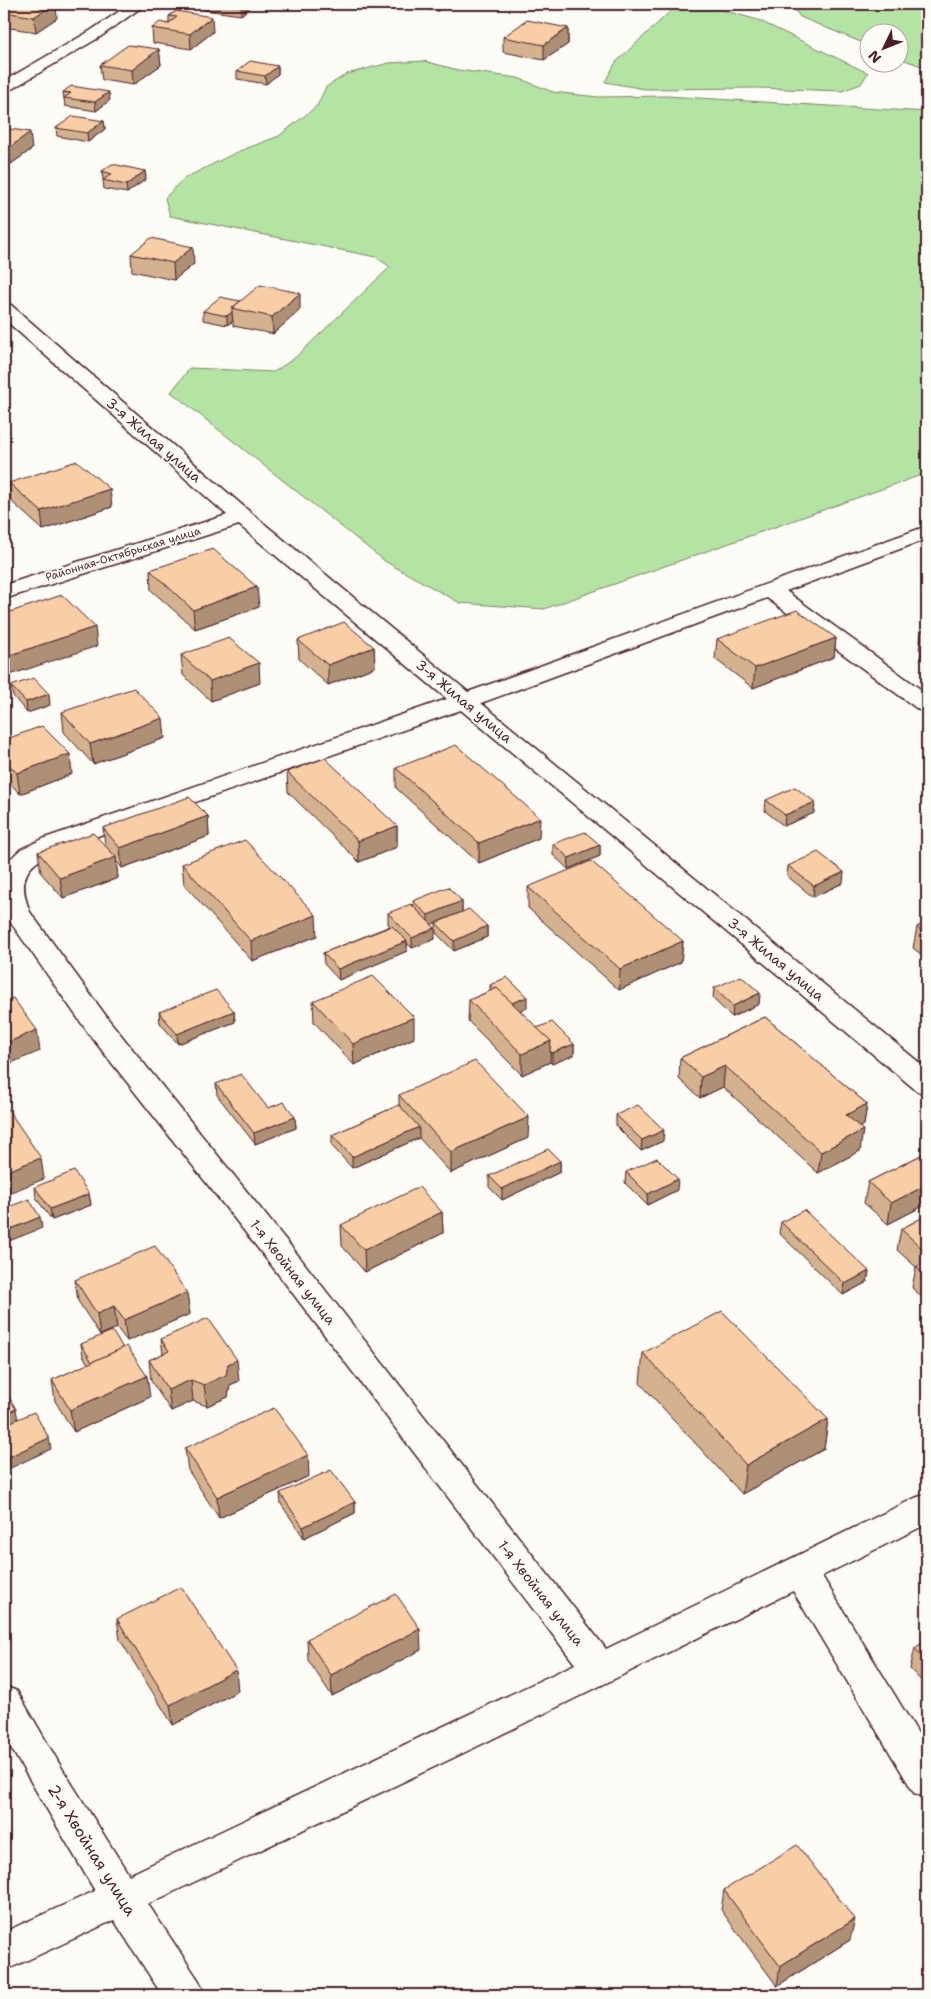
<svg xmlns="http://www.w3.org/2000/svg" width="931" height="1999" font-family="'Shantell Sans',sans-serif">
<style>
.green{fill:#b3e4a4;stroke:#7e8268}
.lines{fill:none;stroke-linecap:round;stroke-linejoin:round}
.minor-casing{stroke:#4a1f2b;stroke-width:3}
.minor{fill:#fdfcf7;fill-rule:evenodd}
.wall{fill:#d4b18f;stroke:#4a1f2b}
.shaded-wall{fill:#ad9074;stroke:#4a1f2b}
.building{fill:#f7cea6;stroke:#4a1f2b}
.labels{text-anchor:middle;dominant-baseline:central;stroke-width:4;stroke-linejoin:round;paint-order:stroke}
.far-street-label{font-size:11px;fill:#4a1f2b;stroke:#fdfcf7}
.street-label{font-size:14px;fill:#4a1f2b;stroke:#fdfcf7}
.near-street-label{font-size:16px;fill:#4a1f2b;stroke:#fdfcf7}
</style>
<rect width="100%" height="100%" fill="#fdfcf7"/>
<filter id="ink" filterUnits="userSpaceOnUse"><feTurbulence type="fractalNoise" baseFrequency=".02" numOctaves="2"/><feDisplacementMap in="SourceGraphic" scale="10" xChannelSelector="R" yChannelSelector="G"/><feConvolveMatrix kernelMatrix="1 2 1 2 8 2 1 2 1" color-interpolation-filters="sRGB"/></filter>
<g filter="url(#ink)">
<!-- green -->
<g class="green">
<path d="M791 4H927V68L899 58 898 32H868V45L800 17Z"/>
<path d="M692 5 719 9 758 20 868 73 861 84 842 91 759 88 645 89 605 82 616 62 674 8Z"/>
<path d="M424 61 458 70 518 78 553 92 598 97 666 96 927 112V473L544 609 460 603 386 562 171 392 190 368 274 372 296 357 390 267 376 257 170 216 165 198 183 179 237 152 279 136 317 106 326 87 347 74 389 63Z"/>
</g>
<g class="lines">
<!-- minor casing -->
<g class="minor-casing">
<g id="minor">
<path d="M130 4H146L100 37 10 90 4 92V81L90 31Z"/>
<path d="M4 303 11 305 250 512 468 692 927 526V539L786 591 927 694V712L919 710 767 598 481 703 927 1069V1094L917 1091 461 710 63 848C29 863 15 874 30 912L109 1020 297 1254 606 1649 915 1498 927 1494V1524L822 1576 927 1748V1798L914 1793 793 1591 480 1745 148 1904 199 1981 205 1995H162L114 1920 4 1971V1932L95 1891 4 1736V1686L17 1691 60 1765 129 1875 575 1664 275 1270 89 1034 4 913V867L9 860 21 849 45 838 447 699 239 525 4 599V585L227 515 4 319Z"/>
</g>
</g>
<!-- minor -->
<use href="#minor" class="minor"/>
</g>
<!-- wall -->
<g class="wall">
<path d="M204 4H254L241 15 204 10Z"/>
<path d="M381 4H444L438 11Z"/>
<path d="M567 4H596L588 10 566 7Z"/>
<path d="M605 4H623L620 6Z"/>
<path d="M4 5 57 18 36 32 4 27Z"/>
<path d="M176 11 213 32 191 49 153 43 152 28 169 23V16Z"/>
<path d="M568 28V44L544 60 503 52V37Z"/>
<path d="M159 49 161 65 133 85 102 80 100 65Z"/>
<path d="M278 66V74L266 84 237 79V71Z"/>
<path d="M63 92 110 100 96 111 65 106Z"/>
<path d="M104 121 105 129 88 142 57 136 56 128Z"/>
<path d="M4 128 32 149 11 164 4 163Z"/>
<path d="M102 171H145L146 179 127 193 104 189Z"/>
<path d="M131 254 194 264 174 280 132 271Z"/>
<path d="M240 301 300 310 273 334 233 326V321L227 325 203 320V311Z"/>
<path d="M9 483 112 507 43 530 11 501Z"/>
<path d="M150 570 259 607 195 629 151 590Z"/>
<path d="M927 628V663L920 658 921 650 919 649 922 630Z"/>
<path d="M836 638 834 657 753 688 715 659 717 639Z"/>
<path d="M298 640 374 647 375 667 328 685 299 659Z"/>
<path d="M181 655 260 683 211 701 183 675Z"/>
<path d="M11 686 50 705 27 713 13 696Z"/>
<path d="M62 712 165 738 93 764 64 732Z"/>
<path d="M4 740 72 774 20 794 4 777Z"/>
<path d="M396 768 539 838 479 863 396 788Z"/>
<path d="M287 772 397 826V847L359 862 288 792Z"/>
<path d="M766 800 814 813 784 826 765 811Z"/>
<path d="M208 816 209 836 122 868 116 861 118 878 63 898 41 873 38 852 105 845 103 828Z"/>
<path d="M553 844 600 845V856L568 869 553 855Z"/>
<path d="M182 864 317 936 252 961 184 884Z"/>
<path d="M788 866 843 883 813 897 787 876Z"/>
<path d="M528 887 683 941 681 962 619 990 528 908Z"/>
<path d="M413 901H462V912L431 924 435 939 412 948 407 943V951L339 980 324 964 323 953 390 926 388 924V913L414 907Z"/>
<path d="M927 922V959L913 948 917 927Z"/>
<path d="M436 923 487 926V937L454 951 436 933Z"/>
<path d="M490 985 527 1008 520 1011 537 1028 574 1044V1055L552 1064 550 1062 522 1075 468 1021 469 1000 490 991Z"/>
<path d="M714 988 760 993 759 1004 732 1017 713 999Z"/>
<path d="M313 1001 414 1038 354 1065 314 1022Z"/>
<path d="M234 1011 235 1022 178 1044 160 1023 159 1012Z"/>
<path d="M765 1017 867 1104 864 1125 860 1127V1151L818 1173 723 1087 700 1098 679 1079 680 1058Z"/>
<path d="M216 1084 268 1108 295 1117 296 1128 255 1144 217 1095Z"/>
<path d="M399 1095 528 1138 451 1173 419 1138 352 1168 332 1146V1135L399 1105Z"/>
<path d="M616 1115 663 1141 641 1151 616 1126Z"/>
<path d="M927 1152V1204L888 1224 864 1203 868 1182Z"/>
<path d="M560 1161V1172L502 1200 489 1187V1176Z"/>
<path d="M626 1172 677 1190 647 1205 625 1183Z"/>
<path d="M35 1187 89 1194 91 1205 52 1220 36 1198Z"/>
<path d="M442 1212 443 1233 365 1272 342 1246 341 1225Z"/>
<path d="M927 1215V1302L912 1288 916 1267 897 1250 901 1229Z"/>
<path d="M781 1222 869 1271 867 1282 843 1295 779 1233Z"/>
<path d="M75 1280 187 1293 190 1314 127 1341 117 1328 100 1335 78 1301Z"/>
<path d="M161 1339 239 1381 230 1385 228 1397 207 1406 193 1401 171 1411 151 1381 149 1360 163 1354Z"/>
<path d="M81 1344 150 1397 74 1432 55 1401 52 1380 88 1364 83 1355Z"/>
<path d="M643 1353 828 1419 824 1449 742 1494 640 1383Z"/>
<path d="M185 1448 309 1476 219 1518 188 1470Z"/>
<path d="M280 1493 355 1502V1513L304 1538 281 1504Z"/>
<path d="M117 1619 238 1691 173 1725 120 1640Z"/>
<path d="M307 1639 421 1650 332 1696 308 1660Z"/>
<path d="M927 1640V1687L910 1669 915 1648Z"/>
<path d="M724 1890 850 1940 777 1986 721 1910Z"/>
</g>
<!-- shaded-wall -->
<g class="shaded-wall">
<path d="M54 4H56L57 18 36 32 34 17Z"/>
<path d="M241 4H254L241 15Z"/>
<path d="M438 4H444L438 11Z"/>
<path d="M588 4H596L588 10Z"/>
<path d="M212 17 213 32 191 49 190 34Z"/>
<path d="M568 28V44L544 60V45Z"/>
<path d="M159 49 161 65 133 85 132 70Z"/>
<path d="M278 66V74L266 84 265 76Z"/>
<path d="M109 92 110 100 96 111 95 102Z"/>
<path d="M104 121 105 129 88 142 87 133Z"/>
<path d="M30 132 32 149 11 164 9 148Z"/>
<path d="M6 170 7 179 4 181V172Z"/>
<path d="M145 171 146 179 127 193 126 185Z"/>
<path d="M193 247 194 264 174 280 173 263Z"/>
<path d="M300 293V310L273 334 272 317Z"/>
<path d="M232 312 233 321 227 325V316Z"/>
<path d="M110 489 112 507 43 530 41 511Z"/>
<path d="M257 587 259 607 195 629 193 610Z"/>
<path d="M95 627 97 646 4 677V657Z"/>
<path d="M836 638 834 657 753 688 755 668Z"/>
<path d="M374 647 375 667 328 685V665Z"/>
<path d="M259 663 260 683 211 701 210 681Z"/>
<path d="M49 694 50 705 27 713 26 702Z"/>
<path d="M163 718 165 738 93 764 90 744Z"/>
<path d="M70 754 72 774 20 794 17 773Z"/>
<path d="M815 802 814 813 784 826 785 815Z"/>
<path d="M208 816 209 836 122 868 120 848Z"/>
<path d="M540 818 539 838 479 863V843Z"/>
<path d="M397 826V847L359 862 358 841Z"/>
<path d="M600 845V856L568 869 569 858Z"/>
<path d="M116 857 118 878 63 898 60 878Z"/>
<path d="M844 872 843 883 813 897 814 886Z"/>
<path d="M462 901V912L428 926V915Z"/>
<path d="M316 915 317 936 252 961 251 941Z"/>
<path d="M487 926V937L454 951V941Z"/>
<path d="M435 928V939L412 948V938Z"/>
<path d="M407 941V951L339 980 338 969Z"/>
<path d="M683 941 681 962 619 990 620 969Z"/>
<path d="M760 993 759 1004 732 1017 733 1006Z"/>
<path d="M527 997V1008L510 1015V1004Z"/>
<path d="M234 1011 235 1022 178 1044 177 1034Z"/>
<path d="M414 1017V1038L354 1065 353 1044Z"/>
<path d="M37 1030 40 1051 4 1066V1044Z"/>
<path d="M551 1041 550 1062 522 1075V1054Z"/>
<path d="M574 1044V1055L552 1064V1053Z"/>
<path d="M725 1066 723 1087 700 1098 701 1077Z"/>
<path d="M867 1104 864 1125 843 1136 846 1115Z"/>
<path d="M295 1117 296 1128 255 1144 254 1133Z"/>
<path d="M529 1117 528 1138 451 1173V1152Z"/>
<path d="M419 1127V1138L352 1168V1157Z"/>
<path d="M664 1130 663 1141 641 1151 642 1140Z"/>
<path d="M863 1130 860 1151 818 1173 821 1152Z"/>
<path d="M41 1158 44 1179 4 1195V1172Z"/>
<path d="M560 1161V1172L502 1200V1189Z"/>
<path d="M678 1179 677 1190 647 1205 648 1194Z"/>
<path d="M927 1185V1204L888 1224 891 1203Z"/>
<path d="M89 1194 91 1205 52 1220 50 1209Z"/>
<path d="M442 1212 443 1233 365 1272 364 1250Z"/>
<path d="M40 1217 42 1228 4 1243V1232Z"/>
<path d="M869 1271 867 1282 843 1295 845 1284Z"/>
<path d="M187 1293 190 1314 127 1341 124 1320Z"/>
<path d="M114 1306 117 1328 100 1335 97 1314Z"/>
<path d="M237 1360 239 1381 230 1385 228 1397 207 1406 204 1385 228 1364Z"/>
<path d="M147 1376 150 1397 74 1432 70 1410Z"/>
<path d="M191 1380 193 1401 171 1411 168 1390Z"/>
<path d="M16 1409 18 1420 4 1426V1414Z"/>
<path d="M828 1419 824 1449 742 1494 746 1465Z"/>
<path d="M49 1438 51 1449 4 1471V1459Z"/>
<path d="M308 1455 309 1476 219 1518 217 1497Z"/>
<path d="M355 1502V1513L304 1538 303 1527Z"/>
<path d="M420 1629 421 1650 332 1696 331 1675Z"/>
<path d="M236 1670 238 1691 173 1725 170 1705Z"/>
<path d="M855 1919 850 1940 777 1986 780 1966Z"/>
</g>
<!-- building -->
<g class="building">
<path d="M5 4H54L34 17 4 12V5Z"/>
<path d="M176 11 212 17 190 34 152 28 160 22 168 24 177 17 169 16Z"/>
<path d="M527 20 568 28 544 45 503 37Z"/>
<path d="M128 45 159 49 132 70 100 65Z"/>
<path d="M250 61 278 66 265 76 237 71Z"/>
<path d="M71 86 109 92 95 102 64 98 71 93 63 92Z"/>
<path d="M73 116 104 121 87 133 56 128Z"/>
<path d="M4 128 30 132 9 148 4 147Z"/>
<path d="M112 164 145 171 126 185 103 180 112 174 102 171Z"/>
<path d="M151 238 193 247 173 263 131 254Z"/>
<path d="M260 285 300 293 272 317 232 308Z"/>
<path d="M220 297 240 301 232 308V312L227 316 203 311Z"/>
<path d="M77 461 110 489 41 511 9 483Z"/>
<path d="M213 549 257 587 193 610 150 570Z"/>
<path d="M62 595 95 627 4 657V614Z"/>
<path d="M797 610 836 638 755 668 717 639Z"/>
<path d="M344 622 374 647 328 665 298 640Z"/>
<path d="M927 628V633L922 630Z"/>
<path d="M927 636V641L923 638Z"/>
<path d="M229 638 259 663 210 681 181 655Z"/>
<path d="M34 678 49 694 26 702 11 686Z"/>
<path d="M134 688 163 718 90 744 62 712Z"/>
<path d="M42 726 70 754 17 773 4 760V740Z"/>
<path d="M456 745 540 818 479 843 396 768Z"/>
<path d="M325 758 397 826 358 841 287 772Z"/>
<path d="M795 787 815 802 785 815 766 800Z"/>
<path d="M189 797 208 816 120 848 103 828Z"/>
<path d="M585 832 600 845 569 858 553 844Z"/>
<path d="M93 833 116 857 60 878 38 852Z"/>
<path d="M245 840 316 915 251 941 182 864Z"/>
<path d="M818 852 844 872 814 886 788 866Z"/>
<path d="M591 861 683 941 620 969 528 887Z"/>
<path d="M448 887 462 901 428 915 413 901Z"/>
<path d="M411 904 435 928 412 938 388 913Z"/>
<path d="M469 909 487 926 454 941 436 923Z"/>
<path d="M927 922V936L917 927Z"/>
<path d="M392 926 407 941 338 969 323 953Z"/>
<path d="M373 976 414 1017 353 1044 313 1001Z"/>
<path d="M741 976 760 993 733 1006 714 988Z"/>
<path d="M507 977 527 997 512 1003 497 988 494 989 490 985Z"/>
<path d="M497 988 551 1041 522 1054 469 1000Z"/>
<path d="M216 990 234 1011 177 1034 159 1012Z"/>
<path d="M13 998 37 1030 4 1044V1001Z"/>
<path d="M765 1017 867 1104 846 1115 863 1130 821 1152 725 1066 701 1077 680 1058Z"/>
<path d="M552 1022 574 1044 552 1053 550 1051 551 1041 537 1028Z"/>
<path d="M475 1061 529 1117 451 1152 399 1095Z"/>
<path d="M241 1074 268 1108 284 1102 295 1117 254 1133 216 1084Z"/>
<path d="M399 1105 419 1127 352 1157 332 1135Z"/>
<path d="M638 1105 664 1130 642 1140 616 1115Z"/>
<path d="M7 1108 41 1158 4 1172V1109Z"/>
<path d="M548 1149 560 1161 502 1189 489 1176Z"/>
<path d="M927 1152V1185L891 1203 868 1182Z"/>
<path d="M657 1158 678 1179 648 1194 626 1172Z"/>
<path d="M74 1171 89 1194 50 1209 35 1187Z"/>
<path d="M419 1187 442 1212 364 1250 341 1225Z"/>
<path d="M29 1199 40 1217 4 1232V1209Z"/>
<path d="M804 1210 869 1271 845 1284 781 1222Z"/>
<path d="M927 1215V1253L901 1229Z"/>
<path d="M155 1246 187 1293 124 1320 114 1306 97 1314 75 1280Z"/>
<path d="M927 1261V1277L916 1267Z"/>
<path d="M722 1311 828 1419 746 1465 643 1353Z"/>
<path d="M208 1318 237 1360 228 1364 226 1375 204 1385 191 1380 168 1390 149 1360 169 1351 161 1339Z"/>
<path d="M112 1331 123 1348 92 1362 81 1344Z"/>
<path d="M127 1346 147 1376 70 1410 52 1380Z"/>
<path d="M4 1389 16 1409 4 1414Z"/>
<path d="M274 1408 308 1455 217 1497 185 1448Z"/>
<path d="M34 1412 49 1438 4 1459V1425Z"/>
<path d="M331 1470 355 1502 303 1527 280 1493Z"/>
<path d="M181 1587 236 1670 170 1705 117 1619Z"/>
<path d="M396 1594 420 1629 331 1675 307 1639Z"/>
<path d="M927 1640V1662L915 1648Z"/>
<path d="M797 1845 855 1919 780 1966 724 1890Z"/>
</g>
</g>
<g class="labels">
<!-- far-street labels -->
<g class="far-street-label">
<text transform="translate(123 554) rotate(-17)">Районная-Октябрьская улица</text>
</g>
<!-- street labels -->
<g class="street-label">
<text transform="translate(154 440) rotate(41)">3-я Жилая улица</text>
<text transform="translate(464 701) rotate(40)">3-я Жилая улица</text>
<text transform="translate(776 959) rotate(40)">3-я Жилая улица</text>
<text transform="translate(293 1272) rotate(52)">1-я Хвойная улица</text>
<text transform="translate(541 1593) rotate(52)">1-я Хвойная улица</text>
</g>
<!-- near-street labels -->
<g class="near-street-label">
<text transform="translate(92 1850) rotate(58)">2-я Хвойная улица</text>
</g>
</g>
<!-- margin -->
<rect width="931" height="1999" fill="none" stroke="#fdfcf7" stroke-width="20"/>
<rect x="10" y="10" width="911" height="1979" fill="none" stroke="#4a1f2b" stroke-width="2" filter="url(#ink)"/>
<!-- north arrow -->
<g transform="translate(884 48) rotate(227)"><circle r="24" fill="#fdfcf7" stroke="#b5a4a5"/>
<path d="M0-4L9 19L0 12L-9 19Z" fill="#4a1f2b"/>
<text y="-8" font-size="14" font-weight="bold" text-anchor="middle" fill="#4a1f2b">N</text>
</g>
</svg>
